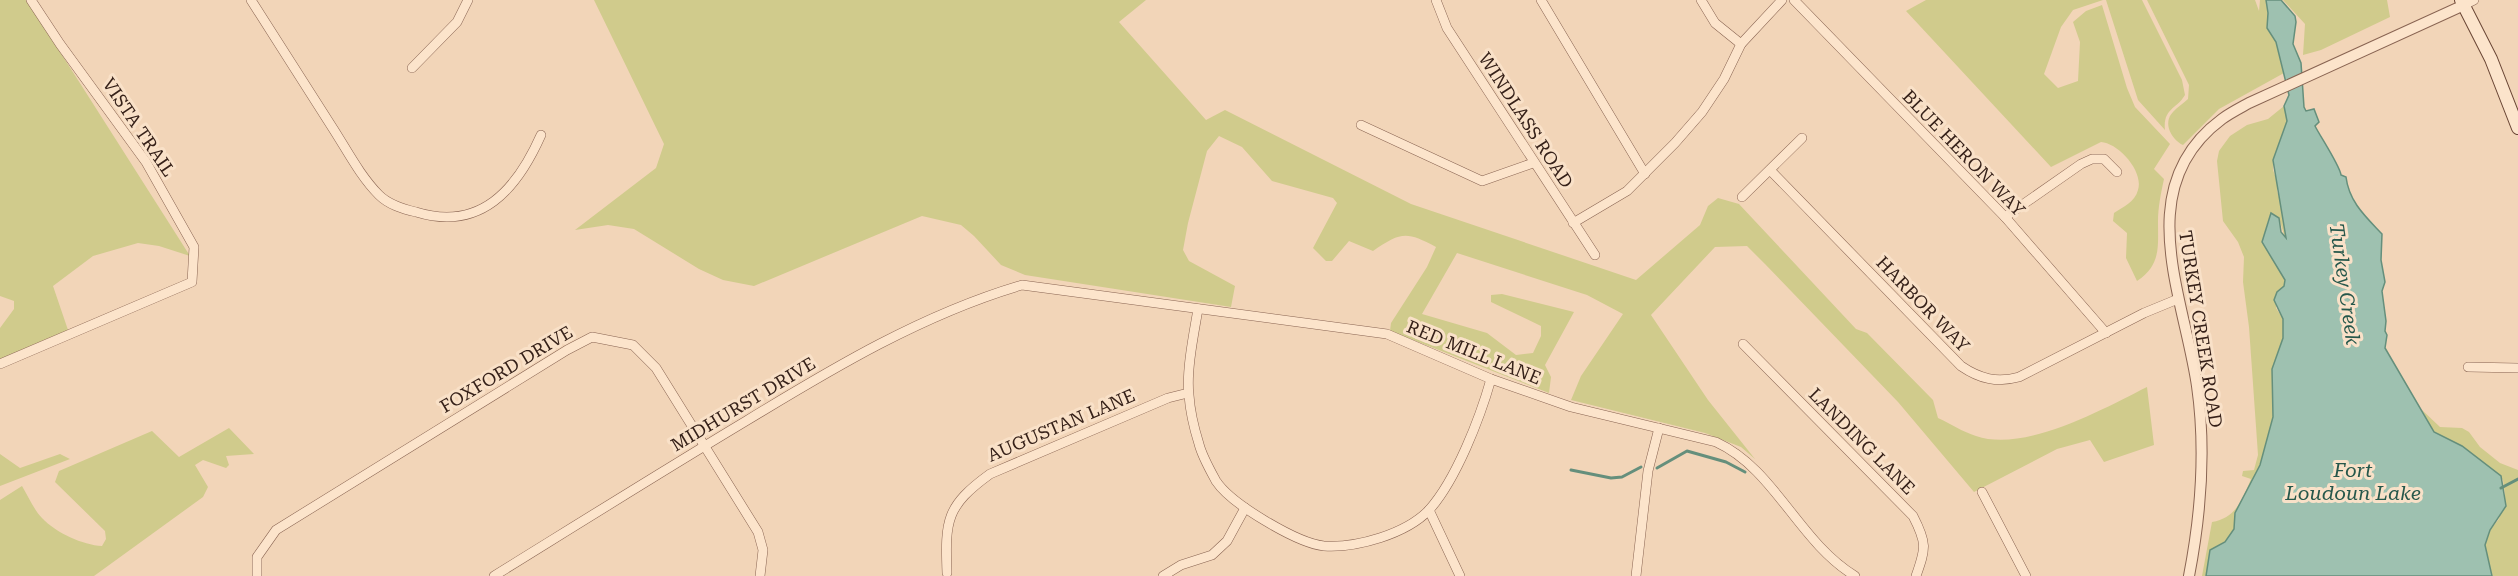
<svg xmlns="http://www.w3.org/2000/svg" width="2518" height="576" font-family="'Roboto Serif',serif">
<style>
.green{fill:#d0cb8c}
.water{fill:#9ec1b0;stroke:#658f7c;stroke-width:1.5}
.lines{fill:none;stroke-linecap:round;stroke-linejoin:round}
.stream{stroke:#658f7c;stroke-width:3}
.minor-casing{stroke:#896452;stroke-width:10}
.tertiary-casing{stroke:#896452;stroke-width:12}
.secondary-casing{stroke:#6a4635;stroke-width:14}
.minor{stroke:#fce4cb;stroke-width:9}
.tertiary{stroke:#fce4cb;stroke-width:10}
.secondary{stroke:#fce4cb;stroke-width:12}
.labels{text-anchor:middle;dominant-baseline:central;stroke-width:6;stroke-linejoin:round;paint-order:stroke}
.street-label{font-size:18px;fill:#362119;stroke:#f9e1c8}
.water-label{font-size:20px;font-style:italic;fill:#26574b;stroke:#f9e1c8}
</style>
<rect width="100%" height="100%" fill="#f2d5b8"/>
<!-- green -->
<g class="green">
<path d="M0 0H27L190 256 159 246 138 243 93 256 53 286 68 330 0 359V328L14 309V301L0 296Z"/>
<path d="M594 0H1146L1119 22 1206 120 1225 110 1411 204 1636 280 1700 225 1708 206 1718 198 1739 204 1856 329 1867 333 1933 400 1938 418C1951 424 1963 432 1976 436 2025 453 2103 409 2147 387L2154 445 2104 462 2090 440 2057 449 1974 492 1898 402 1765 264 1747 246 1715 247 1651 315 1708 400 1755 459 1741 447 1705 433 1571 400 1581 376 1623 314 1587 295 1457 253 1422 314 1487 333 1516 355 1533 353 1541 336V326L1491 302V295L1502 294 1574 312 1545 365 1551 377 1549 393 1390 331 1391 323 1427 267 1436 247C1406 231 1401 232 1373 251L1349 241 1332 261H1326L1313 248 1337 203 1333 198 1272 181 1242 147 1219 136 1207 151 1188 223 1183 250 1189 261 1235 286 1231 307 1025 275 1001 265 974 236 961 225 922 216 754 286 723 280 699 269 634 229 608 225 575 230 656 168 664 144Z"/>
<path d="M1926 0H2103L2073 10 2061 27 2044 74 2058 88 2078 81 2080 42 2073 22 2086 11 2102 5 2127 88 2135 107 2170 144 2154 169 2164 179C2161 193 2158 207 2158 222 2158 247 2161 265 2137 281L2126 258 2127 233 2113 221 2114 213C2123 207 2135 202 2138 190 2144 171 2118 143 2101 142L2051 167 1906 11Z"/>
<path d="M2106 0H2142L2182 80 2185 95C2176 110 2163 108 2165 130L2138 100Z"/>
<path d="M2147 0H2255L2259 11 2260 0H2266L2268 13 2267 28 2276 42 2284 73 2219 109 2183 145C2172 140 2162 123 2173 112 2177 107 2184 103 2188 99L2189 85Z"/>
<path d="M2283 0H2387L2390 17 2321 50 2303 55 2305 24Z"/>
<path d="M2284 106 2287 121 2273 160V170L2278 184 2277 191 2281 203 2287 245 2279 218 2268 221 2262 242 2285 280 2284 286 2277 292 2276 308 2283 319V338L2272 369 2273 417 2260 465 2235 513 2234 529 2225 542 2210 550 2206 576H2202L2212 522C2236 518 2242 500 2251 479L2242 476 2243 471 2254 470 2258 455 2249 327 2243 282 2244 257 2238 242 2223 221 2217 161 2219 151 2230 136 2247 125 2268 119Z"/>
<path d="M2422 410 2440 427 2462 428 2469 432 2480 447 2500 463 2518 470V576H2492L2485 545 2490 530 2499 519 2505 495 2503 480 2472 453 2434 432Z"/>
<path d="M229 428 254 454 226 456 229 465 226 468 203 460 195 465 208 487 203 497 94 576H0V500L22 486C28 496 34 510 42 518 56 533 83 545 102 546L106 539 105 531 55 482 59 471 152 431 179 457Z"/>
<path d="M0 454 20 468 60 454 70 459 0 486Z"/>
</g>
<!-- water -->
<path class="water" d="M2266 0H2281L2295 16 2296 22 2293 44 2301 63 2304 107 2306 111 2314 109 2319 122 2315 126C2320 136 2340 166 2341 175L2346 177C2349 202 2366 217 2382 234L2381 260 2385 282 2382 291 2386 321 2385 331 2387 335 2385 348 2434 432 2462 446 2501 476 2506 506 2490 530 2485 545 2492 576H2206L2210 550 2225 542 2234 529 2235 513 2260 465 2273 417 2272 369 2283 338V319L2274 300 2277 292 2284 286 2285 280 2262 242 2271 213 2279 218 2281 232 2286 238 2273 160 2287 121 2284 106 2289 95 2276 42 2267 28 2268 13Z"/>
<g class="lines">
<!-- stream -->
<g class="stream">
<path d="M1657 468 1687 451 1726 462 1745 472"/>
<path d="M1571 470 1611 478 1622 477 1641 467"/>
<path d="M2501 488 2518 479"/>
</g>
<!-- minor casing -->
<g class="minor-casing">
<g id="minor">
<path d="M251 0C278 42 305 85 332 127 347 150 360 176 379 195 389 205 403 209 416 212 481 232 517 189 541 135"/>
<path d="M1436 0 1447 28 1595 255"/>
<path d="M1541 0 1645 174"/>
<path d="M1701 0 1715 23 1741 44"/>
<path d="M1794 0 2005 217 2106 333"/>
<path d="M2464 5 2474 0"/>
<path d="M412 68 457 22 468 0"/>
<path d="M1361 125 1482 181 1533 163"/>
<path d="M1770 170 1961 366C1980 379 1997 383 2019 377L2144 313 2178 299"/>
<path d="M1742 197 1802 138"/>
<path d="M2005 217 2081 164 2092 159H2104L2117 172"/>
<path d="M1573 223 1627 191 1675 143 1702 112 1724 79 1741 44 1782 0"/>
<path d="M1198 309C1194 333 1186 371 1189 395 1190 411 1194 428 1199 444 1202 456 1210 470 1216 481 1231 504 1297 543 1324 546 1357 548 1406 534 1429 510 1456 480 1480 418 1491 379"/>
<path d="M1743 344 1913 516C1927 543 1926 548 1916 576"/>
<path d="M0 364 192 282 194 247 146 162 60 44 31 0"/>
<path d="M2468 367 2518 368"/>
<path d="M1982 492 2026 576"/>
<path d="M1429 510 1460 576"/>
<path d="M947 573C945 520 946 506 990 474L1168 398 1188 393"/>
<path d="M257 576V557L276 530 567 350 592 337 633 345 656 368 758 532 763 550 760 576"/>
<path d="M494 576C578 524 661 472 746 421 833 368 923 314 1022 285L1387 334 1491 379 1571 407 1716 442C1775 469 1798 541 1855 576"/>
<path d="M1163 576 1181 565 1212 555 1227 541 1245 508"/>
<path d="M1636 576 1648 471 1659 428"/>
</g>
</g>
<!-- tertiary casing -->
<g class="tertiary-casing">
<path id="tertiary" d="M2189 576C2201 514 2206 449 2197 386 2184 296 2130 187 2222 119 2230 113 2240 108 2249 103L2464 5"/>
</g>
<!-- secondary casing -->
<g class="secondary-casing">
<path id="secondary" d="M2461 0 2491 59 2518 128"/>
</g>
<!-- minor -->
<use href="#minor" class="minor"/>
<!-- tertiary -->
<use href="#tertiary" class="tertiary"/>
<!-- secondary -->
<use href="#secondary" class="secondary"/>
</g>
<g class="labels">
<!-- street labels -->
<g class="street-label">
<text transform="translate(1526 120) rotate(57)">WINDLASS ROAD</text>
<text transform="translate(139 127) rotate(56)">VISTA TRAIL</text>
<text transform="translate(1964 153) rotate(46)">BLUE HERON WAY</text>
<text transform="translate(1923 304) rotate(46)">HARBOR WAY</text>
<text transform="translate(2201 329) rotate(81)">TURKEY CREEK ROAD</text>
<text transform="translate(1474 352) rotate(22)">RED MILL LANE</text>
<text transform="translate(506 369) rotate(-31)">FOXFORD DRIVE</text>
<text transform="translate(743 404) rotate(-31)">MIDHURST DRIVE</text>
<text transform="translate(1061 425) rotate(-23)">AUGUSTAN LANE</text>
<text transform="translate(1862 441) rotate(45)">LANDING LANE</text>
</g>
<!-- water labels -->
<g class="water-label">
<text transform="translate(2345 284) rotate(82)">Turkey Creek</text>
<text x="2353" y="470">Fort<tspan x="2353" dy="23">Loudoun Lake</tspan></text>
</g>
</g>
</svg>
